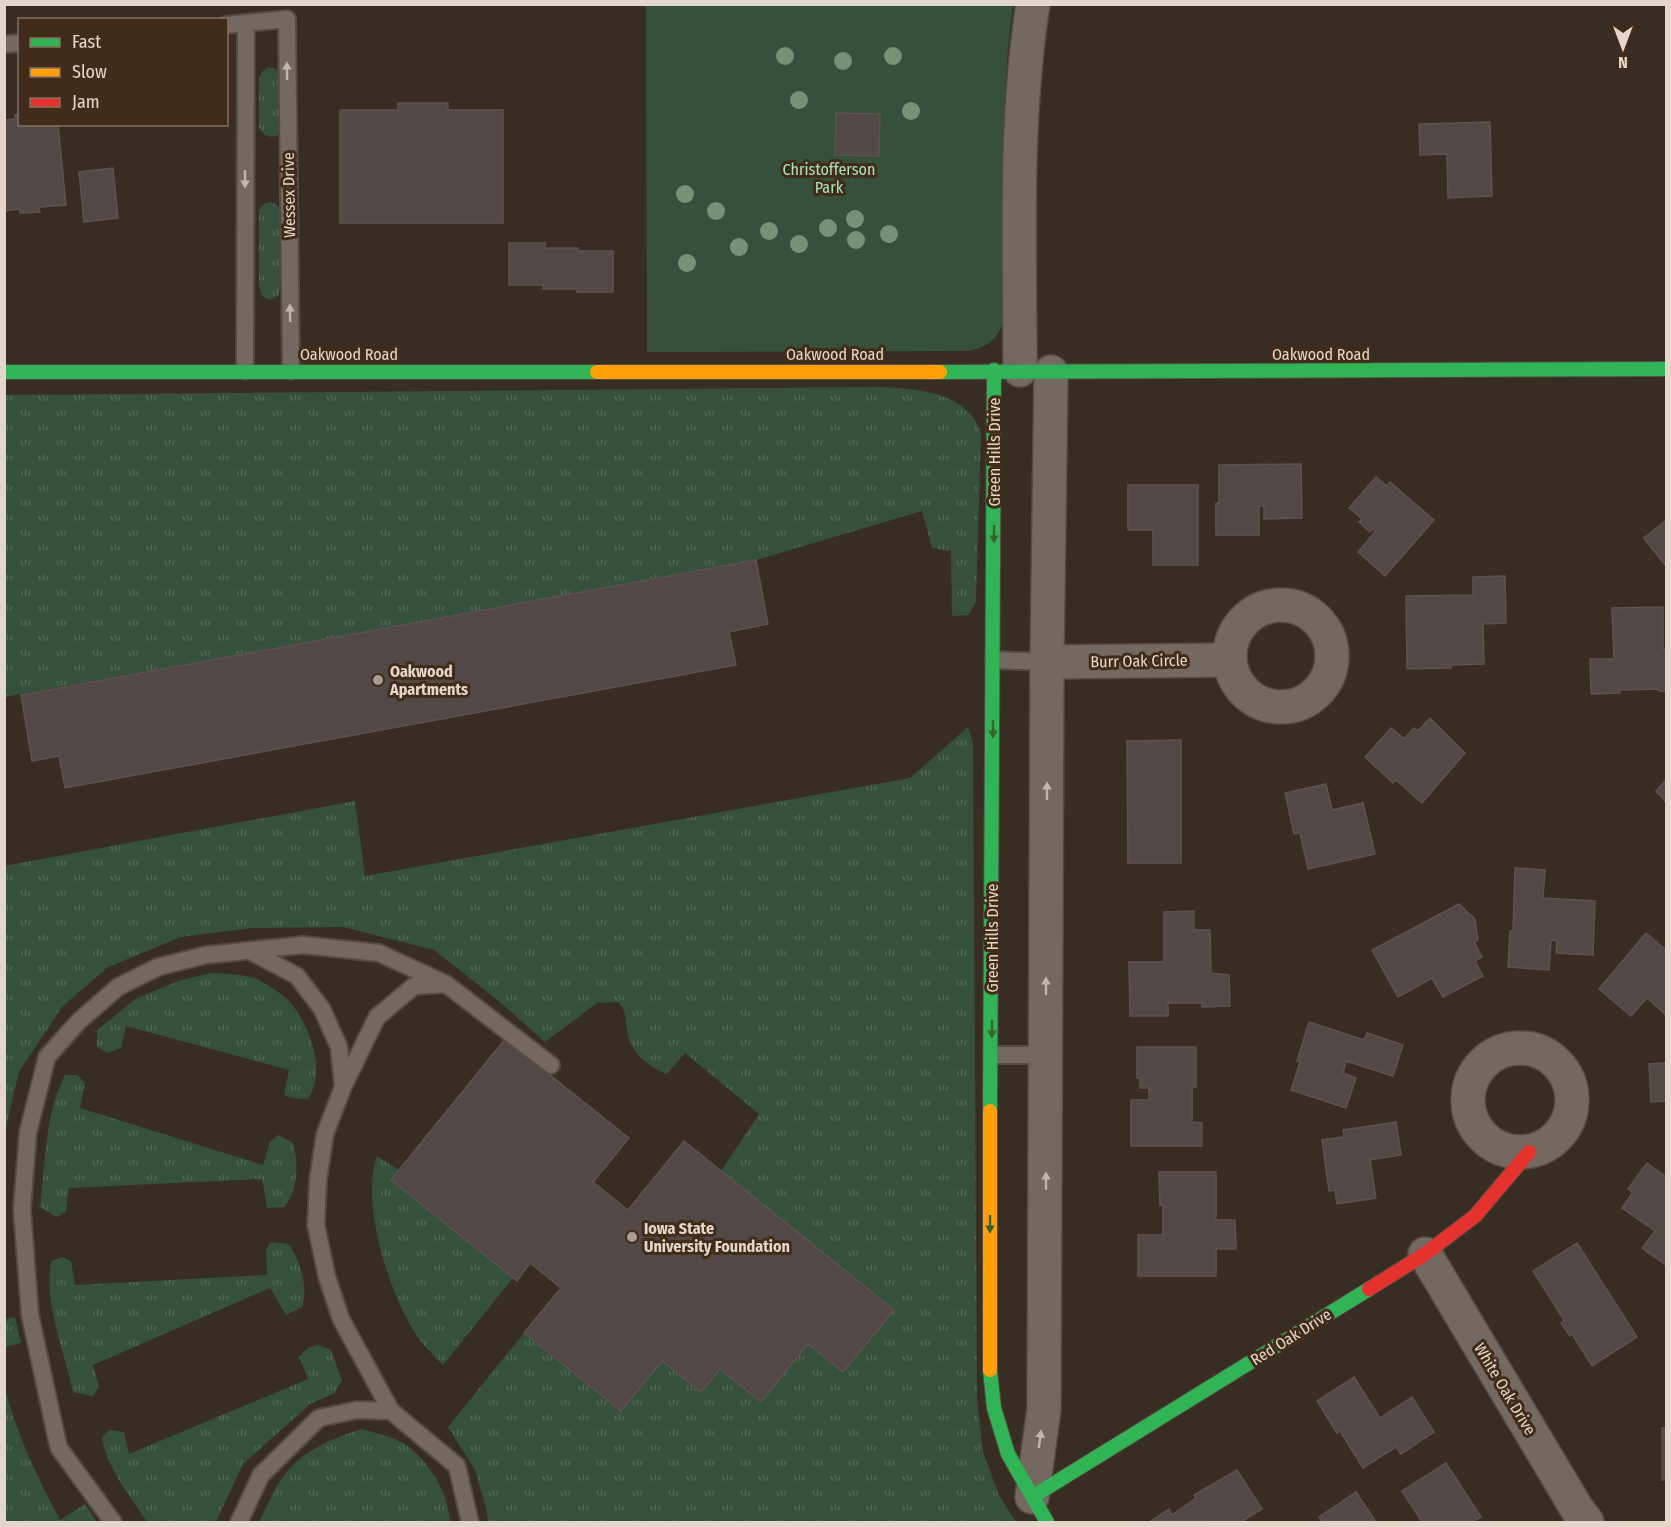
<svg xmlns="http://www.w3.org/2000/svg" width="1671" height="1527" font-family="'Fira Sans Condensed',sans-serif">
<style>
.grass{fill:url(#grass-tufts)}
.park{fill:#35503b}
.building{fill:#524845;stroke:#5d5250;stroke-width:1.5}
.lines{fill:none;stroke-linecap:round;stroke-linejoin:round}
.lane-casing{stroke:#554b42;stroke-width:20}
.street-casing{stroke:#554b42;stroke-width:36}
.fast-casing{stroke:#554b42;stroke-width:16}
.slow-casing{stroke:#554b42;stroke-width:16}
.jam-casing{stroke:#554b42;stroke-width:16}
.lane{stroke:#736960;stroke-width:16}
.street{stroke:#736960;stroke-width:33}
.fast{stroke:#30b455;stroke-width:14}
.slow{stroke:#ff9f0a;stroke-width:14}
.jam{stroke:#e5322d;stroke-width:14}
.tree{fill:#759276}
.oneway{fill:#c2b5aa}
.oneway2{fill:#3a6231}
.poi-dot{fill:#a89b8f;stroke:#412c19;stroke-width:2}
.labels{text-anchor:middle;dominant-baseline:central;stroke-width:6;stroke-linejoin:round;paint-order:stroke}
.park-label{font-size:16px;fill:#a7e4ba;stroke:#412c19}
.street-label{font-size:16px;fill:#e4d6ca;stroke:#412c19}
.poi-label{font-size:16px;font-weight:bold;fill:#e4d6ca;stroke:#412c19;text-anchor:start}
</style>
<defs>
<pattern id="grass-tufts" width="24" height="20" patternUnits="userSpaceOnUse" patternTransform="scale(1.5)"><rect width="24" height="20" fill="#35503b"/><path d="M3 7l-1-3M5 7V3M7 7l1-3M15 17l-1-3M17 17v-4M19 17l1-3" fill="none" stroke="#526856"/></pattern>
</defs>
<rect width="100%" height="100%" fill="#382d22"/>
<!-- grass -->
<g class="grass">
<path d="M269 67 279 70 283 77V128L278 135 272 137 265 135 259 128V77L263 71Z"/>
<path d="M270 202 277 205 281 211V287L278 296 269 300 262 296 259 287V210L264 204Z"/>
<path d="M881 387C918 389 967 392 981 432L976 601 969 615 952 616 951 551 932 548 922 511 756 560 5 697V395Z"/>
<path d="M968 727 973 743 977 1399 983 1452 999 1495 1016 1522H488L486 1508 475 1470 448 1427 524 1333 621 1411 662 1361 720 1369 761 1402 808 1344 843 1372 893 1310 721 1171 759 1114 685 1053 667 1074C650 1068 631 1053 628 1034 624 1018 629 1019 619 1002L597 1003 545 1042 500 1002 434 950 343 927 252 928 181 937 108 967 62 1007 19 1072 5 1131 4 866 355 801 365 876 910 778Z"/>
<path d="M212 973C225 974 242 974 254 978 264 982 281 993 289 1001 310 1025 327 1071 308 1099L292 1098 284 1095 289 1070 126 1026 121 1048 108 1053 97 1047V1030L137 998 181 980Z"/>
<path d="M65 1075H77L85 1083 80 1108 263 1165 270 1142 278 1135 293 1143C299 1162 298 1192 284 1207L267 1208 262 1179 69 1188 66 1211 57 1217 40 1207C46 1164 44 1115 65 1075Z"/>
<path d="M377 1156 399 1170 391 1180 513 1278 443 1365C434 1355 422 1345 415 1333 389 1292 360 1203 377 1156Z"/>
<path d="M270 1242 288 1244C300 1259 309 1288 302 1307L286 1315 270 1288 93 1365 99 1387 93 1396 73 1392C64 1350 44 1305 51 1261L62 1257 71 1261 75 1285 267 1275 266 1251Z"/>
<path d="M15 1317 21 1343 5 1347V1319Z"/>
<path d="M318 1345 331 1350 342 1380 335 1393 310 1404 243 1464 216 1522H147C131 1497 106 1468 102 1437L109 1430 124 1432 129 1454 308 1379 299 1357 308 1348Z"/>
<path d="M5 1390C18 1436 38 1479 60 1520L85 1504 97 1522H5Z"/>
<path d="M362 1429C375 1433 391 1436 403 1443 428 1459 449 1493 450 1522H259C265 1510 271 1496 278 1484 297 1453 329 1439 362 1429Z"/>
</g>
<!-- park -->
<path class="park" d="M646 5H1013C999 107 1004 210 1006 313 999 337 994 344 970 351L647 352Z"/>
<!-- building -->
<g class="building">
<path d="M398 103H448V110H503V223H340V110H398Z"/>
<path d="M836 113 880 114 879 156 835 155Z"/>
<path d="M20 114V124H58L66 205 39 207 40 212 20 213 19 209 4 211V120L16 119 15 115Z"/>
<path d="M1490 122 1492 196 1448 198 1447 154 1420 155 1419 124Z"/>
<path d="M113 168 118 218 84 222 79 172Z"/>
<path d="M509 243H545V248H578V251H613V292H577V289H543V285H509Z"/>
<path d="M1301 464 1302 518 1264 519V506H1259V535H1216V503H1219V465Z"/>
<path d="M1376 477 1387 486 1390 482 1434 520 1385 576 1358 552 1376 531 1373 529 1370 532 1359 522 1362 519 1349 508Z"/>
<path d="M1128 485H1198V565H1153V530H1128Z"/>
<path d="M1666 520V566L1644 538Z"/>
<path d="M756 560 768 624 729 632 736 665 65 788 59 756 32 761 21 695Z"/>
<path d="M1505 576 1506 623 1483 624 1484 664 1451 665V668L1407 669 1406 596 1473 595V577Z"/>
<path d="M1663 607V649L1666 648V691H1659V689L1619 690 1620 693 1591 694 1590 659H1614L1612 608Z"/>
<path d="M1430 718 1465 753 1422 803 1396 780 1393 783 1365 757 1391 728 1404 739 1414 728 1418 731Z"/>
<path d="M1181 740V863H1128L1127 741Z"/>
<path d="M1666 780V802L1656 791Z"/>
<path d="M1326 784 1332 810 1363 803 1375 854 1308 869 1300 833 1294 834 1285 793Z"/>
<path d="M1515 868 1545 870 1543 898 1595 901 1593 955 1556 953 1557 941 1551 940 1549 970 1508 967 1510 931H1513Z"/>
<path d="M1459 904 1475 919 1478 940 1474 942 1482 957 1475 961 1483 976 1443 997 1432 978 1398 997 1372 950Z"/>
<path d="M1194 911V930H1210L1211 973 1229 975 1230 1006 1202 1007V1003H1168V1016H1130L1129 962H1164V912Z"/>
<path d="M1646 933 1666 950V1015L1647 998 1631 1016 1599 989Z"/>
<path d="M1309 1022 1364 1040 1367 1033 1403 1045 1393 1076 1346 1061 1343 1073 1356 1078 1346 1108 1291 1090 1300 1062 1297 1061Z"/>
<path d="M505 1039 629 1138 593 1182 628 1210 684 1141 894 1310 843 1372 808 1344 761 1402 720 1369 701 1392 662 1361 621 1411 524 1333 561 1288 530 1263 517 1281 391 1180Z"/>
<path d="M1137 1047H1196V1087H1192V1122L1202 1123V1146H1131V1100H1149V1088H1140V1078H1137Z"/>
<path d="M1666 1063V1101L1651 1102 1649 1064Z"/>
<path d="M1396 1122 1401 1155 1370 1160 1376 1198 1337 1204 1335 1190 1329 1191 1322 1140 1344 1137 1343 1130Z"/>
<path d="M1647 1163 1666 1177V1265L1642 1248 1655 1231 1622 1208 1633 1192 1628 1189Z"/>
<path d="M1159 1172H1216V1220H1235L1236 1249H1216V1276H1138V1235H1163V1205H1160Z"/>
<path d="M1577 1243 1637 1337 1592 1366 1572 1334 1570 1336 1561 1323 1564 1320 1533 1271Z"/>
<path d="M1354 1377 1380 1418 1412 1397 1434 1432 1401 1454 1396 1447 1363 1468 1340 1431 1337 1433 1317 1401Z"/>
<rect x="1662" y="1428" width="4" height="52"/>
<path d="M1446 1463 1481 1517 1472 1522H1422L1402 1491Z"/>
<path d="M1237 1470 1262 1509 1241 1522 1151 1521 1169 1509 1172 1515 1196 1498 1194 1495Z"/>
<path d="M1356 1492 1376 1522H1322L1319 1517Z"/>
</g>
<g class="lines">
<!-- lane casing -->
<g class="lane-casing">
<g id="lane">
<path d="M226 25 287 19 291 371"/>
<path d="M4 44 20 43"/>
<path d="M245 371 246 24"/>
<path d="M994 660 1047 662"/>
<path d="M250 951 297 976 322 1009 339 1047 343 1085"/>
<path d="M446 984 551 1065"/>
<path d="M992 1055H1046"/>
<path d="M113 1522 59 1448 57 1440 30 1315 22 1209 28 1132 47 1057 79 1021 118 987 158 967 206 955 303 945 379 953 446 984 414 986 377 1017 343 1087 325 1134 318 1180 316 1225 327 1277 341 1319 391 1411"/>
<path d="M239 1522 261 1475 319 1418 357 1410 391 1411 457 1466 470 1522"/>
</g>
</g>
<!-- street casing -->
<g class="street-casing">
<g id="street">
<path d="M1020 370C1020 248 1014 125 1033 4"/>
<circle cx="1281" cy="656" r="51"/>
<path d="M1047 662 1230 660"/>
<circle cx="1520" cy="1100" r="52"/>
<path d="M1425 1254 1577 1509 1587 1522"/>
<path d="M1032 1497 1044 1409 1047 662 1051 372"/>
</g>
</g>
<!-- fast casing -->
<g class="fast-casing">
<g id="fast">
<path d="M4 372H597"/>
<path d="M940 372 1666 369"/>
<path d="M990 1111 994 370"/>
<path d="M990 1370 994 1408 1008 1454 1047 1522"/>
<path d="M1032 1497 1369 1289"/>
</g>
</g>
<!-- slow casing -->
<g class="slow-casing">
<g id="slow">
<path d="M597 372H940"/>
<path d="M990 1370V1111"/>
</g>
</g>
<!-- jam casing -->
<g class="jam-casing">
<path id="jam" d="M1369 1289 1425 1254 1475 1216 1529 1152"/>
</g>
<!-- lane -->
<use href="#lane" class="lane"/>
<!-- street -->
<use href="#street" class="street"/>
<!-- fast -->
<use href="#fast" class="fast"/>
<!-- slow -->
<use href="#slow" class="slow"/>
<!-- jam -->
<use href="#jam" class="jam"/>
</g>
<!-- trees -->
<g class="tree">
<circle cx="785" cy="56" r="9"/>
<circle cx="893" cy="56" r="9"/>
<circle cx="843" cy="61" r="9"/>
<circle cx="799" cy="100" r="9"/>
<circle cx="911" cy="111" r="9"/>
<circle cx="685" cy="194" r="9"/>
<circle cx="716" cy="211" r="9"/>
<circle cx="855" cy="219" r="9"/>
<circle cx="828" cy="228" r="9"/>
<circle cx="769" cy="231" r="9"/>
<circle cx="889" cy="234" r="9"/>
<circle cx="856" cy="240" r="9"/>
<circle cx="799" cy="244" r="9"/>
<circle cx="739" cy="247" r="9"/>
<circle cx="687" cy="263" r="9"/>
</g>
<!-- one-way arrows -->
<defs><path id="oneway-solid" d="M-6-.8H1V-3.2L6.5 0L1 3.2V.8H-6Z" transform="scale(1.5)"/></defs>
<g class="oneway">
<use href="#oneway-solid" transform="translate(287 71) rotate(-91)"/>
<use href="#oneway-solid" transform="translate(245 179) rotate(90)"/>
<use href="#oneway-solid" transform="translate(290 313) rotate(-91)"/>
<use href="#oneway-solid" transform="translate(1047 791) rotate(-90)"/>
<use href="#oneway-solid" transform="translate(1046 986) rotate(-90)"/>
<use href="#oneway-solid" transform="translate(1046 1181) rotate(-90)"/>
<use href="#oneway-solid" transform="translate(1040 1439) rotate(-82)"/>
</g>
<g class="oneway2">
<use href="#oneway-solid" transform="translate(994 534) rotate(90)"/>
<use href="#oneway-solid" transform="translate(993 729) rotate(90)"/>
<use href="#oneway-solid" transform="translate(992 1029) rotate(90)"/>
<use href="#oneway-solid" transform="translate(990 1224) rotate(90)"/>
</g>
<!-- markers -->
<g class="poi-dot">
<circle cx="378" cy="680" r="6"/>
<circle cx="632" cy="1237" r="6"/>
</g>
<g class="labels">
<!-- park labels -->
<g class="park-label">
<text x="829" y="169">Christofferson<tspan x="829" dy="18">Park</tspan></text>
</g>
<!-- street labels -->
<g class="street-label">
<text transform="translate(289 195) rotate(-91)">Wessex Drive</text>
<text x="349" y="354">Oakwood Road</text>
<text x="835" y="354">Oakwood Road</text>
<text x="1321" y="354">Oakwood Road</text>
<text transform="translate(994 452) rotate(-90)">Green Hills Drive</text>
<text transform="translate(1139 661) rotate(-1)">Burr Oak Circle</text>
<text transform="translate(992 938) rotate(-90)">Green Hills Drive</text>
<text transform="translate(1291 1337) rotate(-32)">Red Oak Drive</text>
<text transform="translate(1505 1389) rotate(59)">White Oak Drive</text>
</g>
<!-- poi labels -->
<g class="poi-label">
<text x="390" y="671">Oakwood<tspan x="390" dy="18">Apartments</tspan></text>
<text x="644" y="1228">Iowa State<tspan x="644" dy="18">University Foundation</tspan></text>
</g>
</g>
<!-- border -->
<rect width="1671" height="1527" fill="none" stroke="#e4d6ca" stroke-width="12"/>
<!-- legend -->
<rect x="18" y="18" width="210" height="108" fill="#412c19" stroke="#827060" stroke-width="1.5"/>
<rect x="30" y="38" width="30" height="9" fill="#30b455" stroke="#827060" stroke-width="1.5"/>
<text x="72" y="48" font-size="18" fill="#e4d6ca">Fast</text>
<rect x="30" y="68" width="30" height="9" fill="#ff9f0a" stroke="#827060" stroke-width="1.5"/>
<text x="72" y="78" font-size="18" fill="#e4d6ca">Slow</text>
<rect x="30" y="98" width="30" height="9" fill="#e5322d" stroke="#827060" stroke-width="1.5"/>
<text x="72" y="108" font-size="18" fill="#e4d6ca">Jam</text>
<!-- north arrow -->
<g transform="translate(1623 48) rotate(180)" stroke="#412c19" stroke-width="4.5" paint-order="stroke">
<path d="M0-4.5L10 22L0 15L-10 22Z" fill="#e4d6ca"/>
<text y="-9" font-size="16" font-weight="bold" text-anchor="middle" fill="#e4d6ca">N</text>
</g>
</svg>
